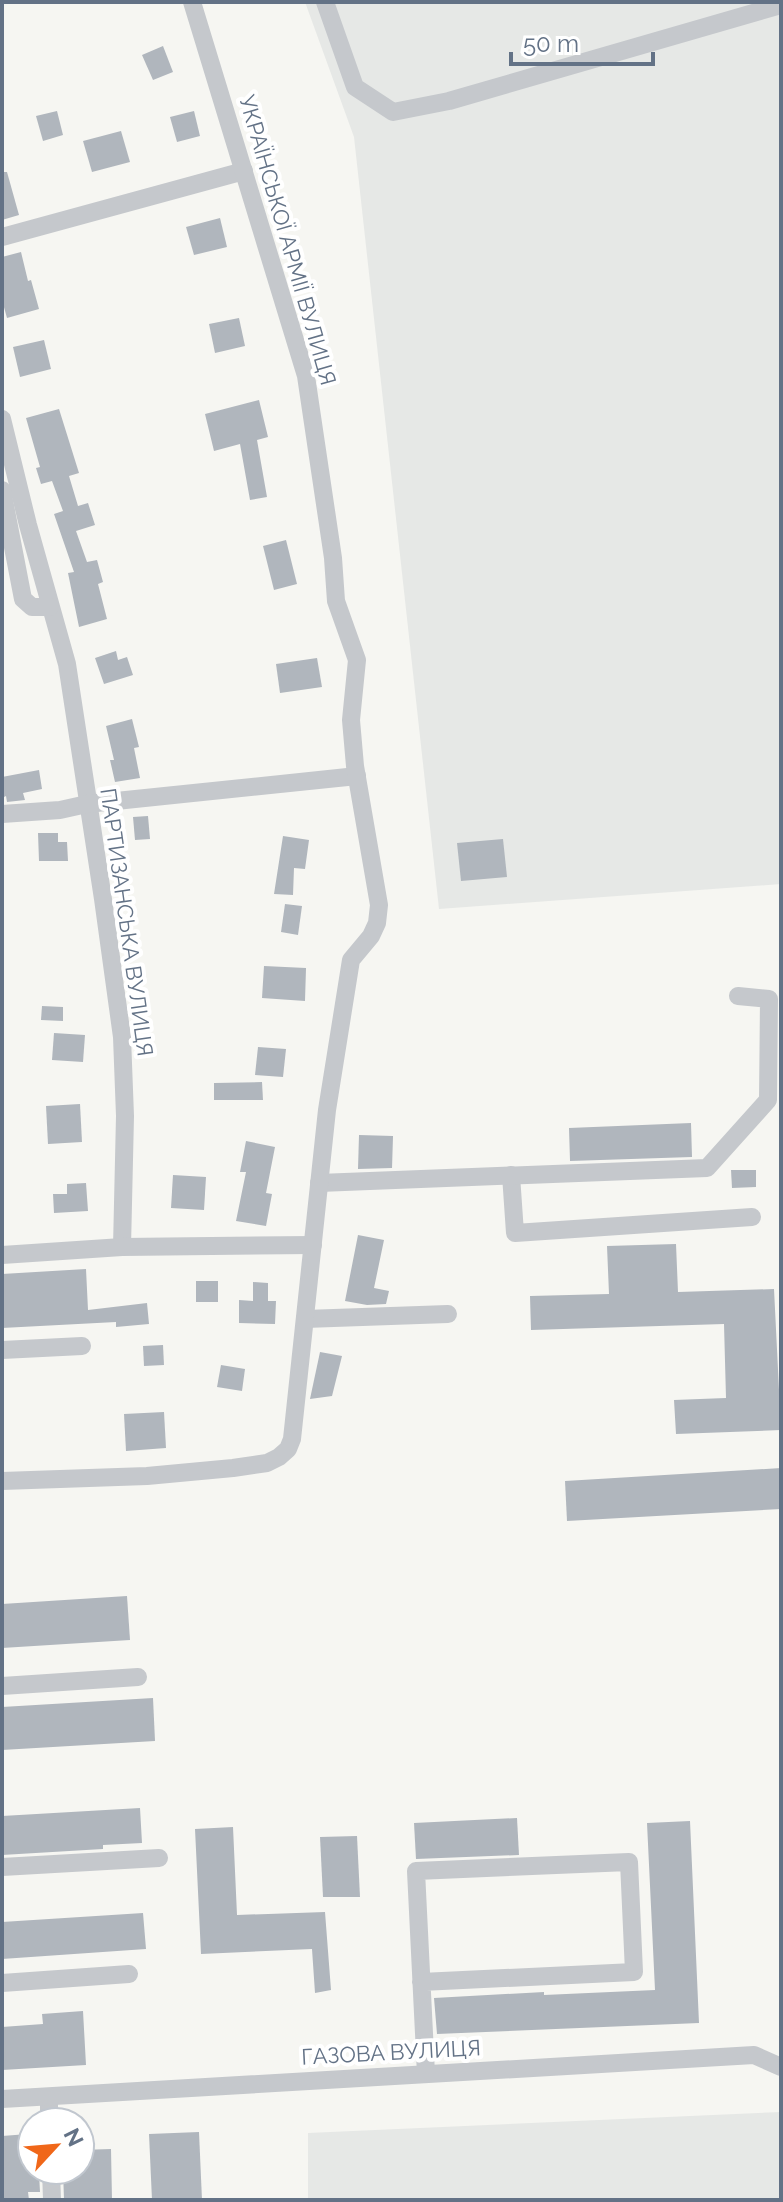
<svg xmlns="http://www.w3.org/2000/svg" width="783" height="2202" font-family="Raleway,sans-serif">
  <rect width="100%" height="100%" fill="#f6f6f2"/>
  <g fill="#e6e8e6">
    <path d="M305,2H781V884L439,909L354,137Z"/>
    <path d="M781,2112V2200H308V2133Z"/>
  </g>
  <g fill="#b0b6bd">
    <path d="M163,46L173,72L153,80L142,55Z"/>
    <path d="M57,111L63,135L43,141L36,116Z"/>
    <path d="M194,111L200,136L177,142L170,117Z"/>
    <path d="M121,131L130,162L92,172L83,141Z"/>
    <path d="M2,172H7L19,215L2,220Z"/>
    <path d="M220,218L227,247L194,255L186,227Z"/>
    <path d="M21,252L28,281L31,280L39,309L7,318L2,300V257Z"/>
    <path d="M239,318L245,346L215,353L209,324Z"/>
    <path d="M44,340L51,369L20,377L13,347Z"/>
    <path d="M259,400L268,437L257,440L267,497L250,500L240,444L214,451L205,414Z"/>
    <path d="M59,409L79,473L69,476L78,506L88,503L95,525L76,531L87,562L97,560L103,582L98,584L107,619L79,627L68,573L74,572L54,514L63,511L52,481L41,484L36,468L40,467L26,418Z"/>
    <path d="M286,540L297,584L274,590L263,546Z"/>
    <path d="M116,651L118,660L127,657L133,675L104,684L95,658Z"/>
    <path d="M317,658L322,687L280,693L276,664Z"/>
    <path d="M132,719L139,747L134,748L140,778L115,782L110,760H114L106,726Z"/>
    <path d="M39,770L42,789L23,793L25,800L7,802L6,796L2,798V777Z"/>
    <path d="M148,816L150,839L135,840L133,817Z"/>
    <path d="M38,833H58V842H67L68,861H39Z"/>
    <path d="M283,836L309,840L305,869L294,868L293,895L274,894Z"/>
    <path d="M503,839L507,877L461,881L457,843Z"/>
    <path d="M285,904L302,906L298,935L281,932Z"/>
    <path d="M264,966L306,968L305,1001L262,998Z"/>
    <path d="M42,1006L63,1007V1021L41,1020Z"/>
    <path d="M54,1033L85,1035L83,1062L52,1060Z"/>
    <path d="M258,1047L286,1049L283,1077L255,1075Z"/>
    <path d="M262,1082L263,1100H214V1083Z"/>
    <path d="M80,1104L82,1142L48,1144L46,1106Z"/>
    <path d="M691,1123L692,1157L570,1161L569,1128Z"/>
    <path d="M359,1135L393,1136L392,1168L358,1169Z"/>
    <path d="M246,1141L275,1147L266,1193L272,1194L266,1226L236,1221L246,1172H240Z"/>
    <path d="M731,1170H756V1187L732,1188Z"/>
    <path d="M173,1175L206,1177L204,1210L171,1208Z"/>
    <path d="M86,1183L88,1211L54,1213L53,1194H67V1184Z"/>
    <path d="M358,1235L384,1240L374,1288L389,1291L386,1304L367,1305L345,1301Z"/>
    <path d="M676,1244L678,1292L774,1289L781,1430L676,1434L674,1400L726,1398L724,1324L531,1330L530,1296L609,1294L607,1246Z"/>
    <path d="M86,1269L88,1310L147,1303L149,1324L116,1327V1322L2,1328V1274Z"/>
    <rect x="196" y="1281" width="22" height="21"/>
    <path d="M253,1282L268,1283V1301H276L275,1324L239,1323V1300L253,1301Z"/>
    <path d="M163,1345L164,1365L144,1366L143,1346Z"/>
    <path d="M320,1352L342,1356L332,1396L310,1399Z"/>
    <path d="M221,1365L245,1369L242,1391L217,1387Z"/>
    <path d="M164,1412L166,1448L126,1451L124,1414Z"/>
    <path d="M781,1468V1509L567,1521L565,1481Z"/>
    <path d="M127,1596L130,1640L2,1648V1604Z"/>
    <path d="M153,1698L155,1741L2,1750V1707Z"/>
    <path d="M140,1808L142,1843L103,1845V1849L2,1855V1816Z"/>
    <path d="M517,1818L519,1855L416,1859L414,1823Z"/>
    <path d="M690,1821L699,2023L437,2034L434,1998L544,1992V1995L655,1990L647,1823Z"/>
    <path d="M233,1827L237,1915L325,1912L331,1990L315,1993L312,1949L201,1954L195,1829Z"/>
    <path d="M357,1836L360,1897H323L320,1837Z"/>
    <path d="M143,1913L146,1949L2,1959V1922Z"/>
    <path d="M83,2011L86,2065L2,2070V2027L43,2024L42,2014Z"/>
    <path d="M199,2132L202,2200H152L149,2134Z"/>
    <path d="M28,2134L31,2174L39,2173L40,2192H28L29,2200H2V2136Z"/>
    <path d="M111,2149L112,2200H64L63,2170H80V2150Z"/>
  </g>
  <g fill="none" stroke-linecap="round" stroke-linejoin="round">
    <g stroke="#c5c8cc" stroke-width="18">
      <path d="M325,2L355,87L393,112L449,101L781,5"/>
      <path d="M2,237L244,171"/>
      <path d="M2,419L28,525L67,664L103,899L122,1037L125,1116L122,1247"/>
      <path d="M2,490L23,599L32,607H50"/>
      <path d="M2,814L60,810L87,804L357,776"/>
      <path d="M511,1175L515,1233L752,1217"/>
      <path d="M319,1183L707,1168L768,1100L769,999L738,996"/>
      <path d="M2,1255L122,1247L313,1245"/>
      <path d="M305,1319L448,1314"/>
      <path d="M2,1350L82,1346"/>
      <path d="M2,1481L147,1476L233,1468L267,1463L279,1457L288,1449L292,1439L327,1110L351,960L371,936L377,923L379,905L355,766L351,720L357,660L336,601L333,558L306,376L192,2"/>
      <path d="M2,1686L138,1677"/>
      <path d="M2,1867L159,1858"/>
      <path d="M421,1982L634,1972L629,1862L416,1871L426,2074"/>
      <path d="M2,1983L129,1974"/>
      <path d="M49,2097V2122"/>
      <path d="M2,2099L754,2055L781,2067"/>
      <path d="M51,2170L52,2200"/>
    </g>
  </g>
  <g text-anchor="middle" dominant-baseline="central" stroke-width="8" stroke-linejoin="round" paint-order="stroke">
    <g font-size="22" fill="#637286" stroke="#fff">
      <text transform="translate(288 240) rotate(74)">УКРАЇНСЬКОЇ АРМІЇ ВУЛИЦЯ</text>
      <text transform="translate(127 922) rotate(82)">ПАРТИЗАНСЬКА ВУЛИЦЯ</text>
      <text transform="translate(391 2052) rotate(-3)">ГАЗОВА ВУЛИЦЯ</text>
    </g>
  </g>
  <rect width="783" height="2202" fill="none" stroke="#637286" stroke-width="8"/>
  <g transform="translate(56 2146) rotate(64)"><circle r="38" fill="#ffffff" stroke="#c1c7cf" stroke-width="2"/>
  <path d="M0-6L14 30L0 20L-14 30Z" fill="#f06719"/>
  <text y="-12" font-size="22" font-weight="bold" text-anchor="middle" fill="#637286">N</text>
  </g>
  <path d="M511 52v12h142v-12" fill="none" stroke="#637286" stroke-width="4"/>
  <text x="523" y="52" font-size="24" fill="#637286" stroke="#ffffff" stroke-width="6" paint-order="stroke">50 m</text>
</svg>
